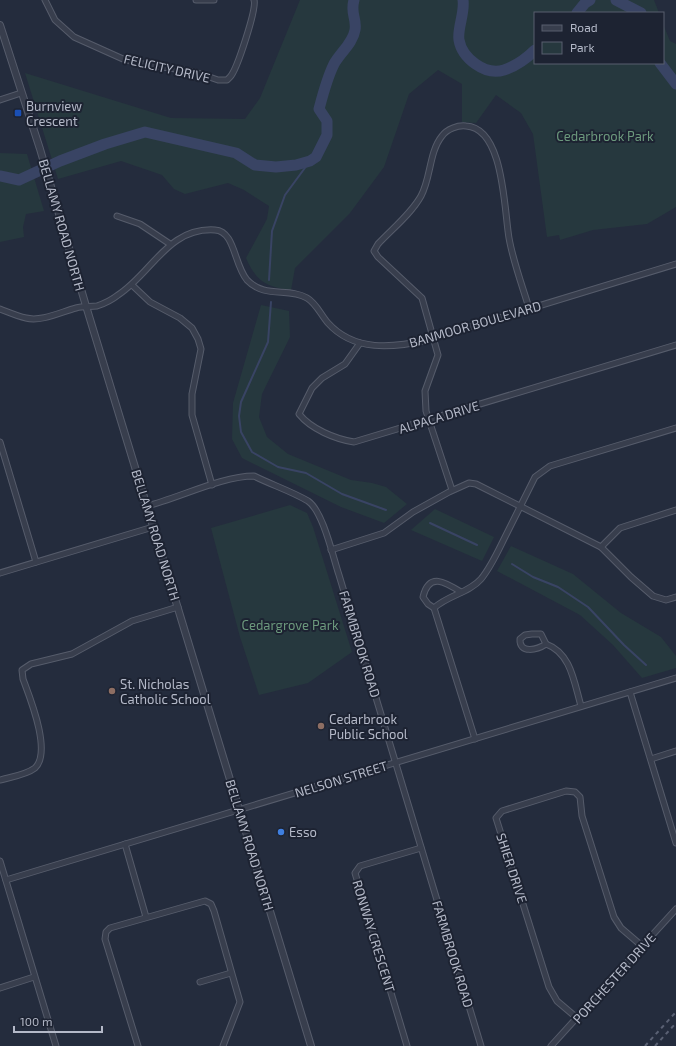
<svg xmlns="http://www.w3.org/2000/svg" width="676" height="1046" font-family="'Exo 2',sans-serif">
  <rect width="100%" height="100%" fill="#242c3d"/>
  <g fill="#26383e">
    <path d="M300,0H654L659,13H535V63H663V24L670,41L676,44V207L647,224L593,230L560,240L559,235L547,237L533,134L521,113L496,95L476,123L462,122V84L438,70L409,94L384,167L350,213L295,268L291,290C266,287 256,281 246,258L267,219L269,206L244,190L228,183L185,194L174,189L162,175L121,161L58,179L25,73L171,118L245,119L260,98Z"/>
    <path d="M0,153L27,154L44,211L26,214L23,227L24,237L0,242Z"/>
    <path d="M261,305L289,311L290,337L262,394L259,417L267,437L288,454L351,480L372,483L386,487L407,504L384,523L341,507L242,458L232,439L233,403Z"/>
    <path d="M290,505L307,513L313,527L352,652L308,683L259,695L240,637L211,528Z"/>
    <path d="M435,509L494,537L482,561L411,530Z"/>
    <path d="M511,546L573,574L621,613L661,637L676,656V668L642,678L613,645L580,615L497,571Z"/>
  </g>
  <g fill="none" stroke-linecap="round" stroke-linejoin="round">
    <g stroke="#394464" stroke-width="2">
      <path d="M269,280L272,231L285,195L310,161"/>
      <path d="M271,302L268,342L241,402L239,416L241,432L252,452L278,467L306,473L342,494L386,510"/>
      <path d="M430,523L477,545"/>
      <path d="M512,564L533,577L558,587L588,607L624,645L646,665"/>
    </g>
    <g stroke="#394464" stroke-width="11">
      <path d="M463,0C465,13 457,29 459,40C462,58 485,76 504,70C516,66 526,59 535,50"/>
      <path d="M616,0L641,13"/>
      <path d="M577,13L585,3L590,0"/>
      <path d="M660,63L676,84"/>
      <path d="M0,176L19,180L60,161L105,144L145,132L236,153L255,165L276,167L296,165L310,161L316,157L327,135V121L319,109C323,94 327,78 334,64C340,53 353,43 355,30C357,18 350,14 354,0"/>
    </g>
    <defs>
      <g id="minor">
        <path d="M45,0L55,20L74,37L123,59L137,63L195,72L218,80H227L230,77C237,70 257,8 254,0"/>
        <path d="M196,0H214"/>
        <path d="M0,100L21,93"/>
        <path d="M117,216L140,224L170,244"/>
        <path d="M132,285L150,302L180,318L192,328L198,339L201,349L192,394V415L212,485"/>
        <path d="M0,309C8,312 17,316 26,318C41,322 61,312 76,308C83,306 89,307 97,306C103,304 113,299 118,295C152,273 168,227 215,230C235,231 234,265 247,280C265,299 288,287 307,298C316,303 321,315 328,323C354,352 393,348 427,340L676,264"/>
        <path d="M360,343L345,364L322,378L312,388L299,414C311,429 335,439 354,442L676,345"/>
        <path d="M0,442L36,562"/>
        <path d="M452,490L426,411L425,391L438,355L422,298L378,257L374,251L378,244C392,229 411,214 421,196C431,178 429,152 442,136C447,129 458,125 466,126C504,128 504,209 509,238C513,261 522,285 529,308"/>
        <path d="M147,506C179,498 222,476 254,476C272,485 291,491 308,501C323,511 333,557 339,575L481,1046"/>
        <path d="M601,547L620,528L676,510"/>
        <path d="M331,550L384,533L413,512L449,492L469,483L476,484L601,547L631,577L653,596L666,600L676,597"/>
        <path d="M0,573L153,527"/>
        <path d="M434,608L428,604L423,597C429,572 445,582 461,592"/>
        <path d="M532,634H541L546,644C537,650 519,654 520,639L525,635Z"/>
        <path d="M546,644C571,653 574,682 581,706"/>
        <path d="M630,692L676,843"/>
        <path d="M475,739L434,608C448,595 469,593 481,579C491,567 498,551 505,537C515,517 525,497 535,477L550,466L676,428"/>
        <path d="M651,759L676,751"/>
        <path d="M0,780C11,777 26,775 35,768C52,752 30,698 23,679L22,670L31,664L72,654L132,621L178,607"/>
        <path d="M125,844L146,917"/>
        <path d="M0,861L56,1046"/>
        <path d="M6,880L676,678"/>
        <path d="M200,982L231,973"/>
        <path d="M0,988L34,977"/>
        <path d="M577,1018L557,1001L549,987L496,818L502,811L566,791L575,792L580,797L582,816L614,917L621,928L642,946"/>
        <path d="M138,1046L105,939L106,932L110,928L205,901L211,904L214,911L240,1002L223,1046"/>
        <path d="M407,1046L355,873L360,866L421,848"/>
        <path d="M551,1046L676,909"/>
      </g>
      <path id="tertiary" d="M0,25L40,149L86,306L311,1046"/>
    </defs>
    <use href="#minor" stroke="#565c6b" stroke-width="7"/>
    <use href="#tertiary" stroke="#565c6b" stroke-width="8"/>
    <use href="#minor" stroke="#383e4d" stroke-width="5"/>
    <use href="#tertiary" stroke="#383e4d" stroke-width="6"/>
    <g stroke="#5a6174" stroke-width="2" stroke-dasharray="4 4" stroke-linecap="butt">
      <path d="M645,1046L676,1012"/>
      <path d="M655,1046L676,1023"/>
    </g>
  </g>
  <rect fill="#1a4fb4" stroke="#1d2332" stroke-width="1.5" x="14" y="109" width="8" height="8" rx="2"/>
  <g fill="#8d6e63" stroke="#1d2332" stroke-width="1.5">
    <circle cx="112" cy="691" r="4"/>
    <circle cx="321" cy="726" r="4"/>
  </g>
  <circle fill="#3f7fe0" stroke="#1d2332" stroke-width="1.5" cx="281" cy="832" r="4"/>
  <g text-anchor="middle" dominant-baseline="central" stroke-width="4" stroke-linejoin="round" paint-order="stroke">
    <g font-size="13" fill="#b4b9c8" stroke="#1d2332">
      <text transform="translate(167 68) rotate(13)">FELICITY DRIVE</text>
      <text transform="translate(62 225) rotate(74)">BELLAMY ROAD NORTH</text>
      <text transform="translate(475 324) rotate(-16)">BANMOOR BOULEVARD</text>
      <text transform="translate(439 417) rotate(-17)">ALPACA DRIVE</text>
      <text transform="translate(156 535) rotate(73)">BELLAMY ROAD NORTH</text>
      <text transform="translate(360 644) rotate(73)">FARMBROOK ROAD</text>
      <text transform="translate(341 779) rotate(-17)">NELSON STREET</text>
      <text transform="translate(250 845) rotate(73)">BELLAMY ROAD NORTH</text>
      <text transform="translate(512 868) rotate(72)">SHIER DRIVE</text>
      <text transform="translate(374 936) rotate(73)">RONWAY CRESCENT</text>
      <text transform="translate(453 954) rotate(73)">FARMBROOK ROAD</text>
      <text transform="translate(614 978) rotate(-48)">PORCHESTER DRIVE</text>
    </g>
    <g font-size="13" fill="#b4b9c8" stroke="#1d2332" text-anchor="start">
      <text x="26" y="106">Burnview<tspan x="26" dy="15">Crescent</tspan></text>
      <text x="120" y="684">St. Nicholas<tspan x="120" dy="15">Catholic School</tspan></text>
      <text x="329" y="719">Cedarbrook<tspan x="329" dy="15">Public School</tspan></text>
      <text x="289" y="832">Esso</text>
    </g>
    <g font-size="13" fill="#6c997d" stroke="#1d2332">
      <text x="605" y="136">Cedarbrook Park</text>
      <text x="290" y="625">Cedargrove Park</text>
    </g>
  </g>
  <rect x="534" y="12" width="130" height="52" fill="#1d2332" stroke="#595f6e"/>
  <rect x="542" y="25" width="20" height="6" fill="#383e4d" stroke="#595f6e"/>
  <text x="570" y="32" font-size="12" fill="#b4b9c8">Road</text>
  <rect x="542" y="42" width="20" height="12" fill="#26383e" stroke="#595f6e"/>
  <text x="570" y="52" font-size="12" fill="#b4b9c8">Park</text>
  <path d="M14 1026v6h88v-6" fill="none" stroke="#b4b9c8" stroke-width="2"/>
  <text x="20" y="1026" font-size="12" fill="#b4b9c8" stroke="#1d2332" stroke-width="3" paint-order="stroke">100 m</text>
</svg>
